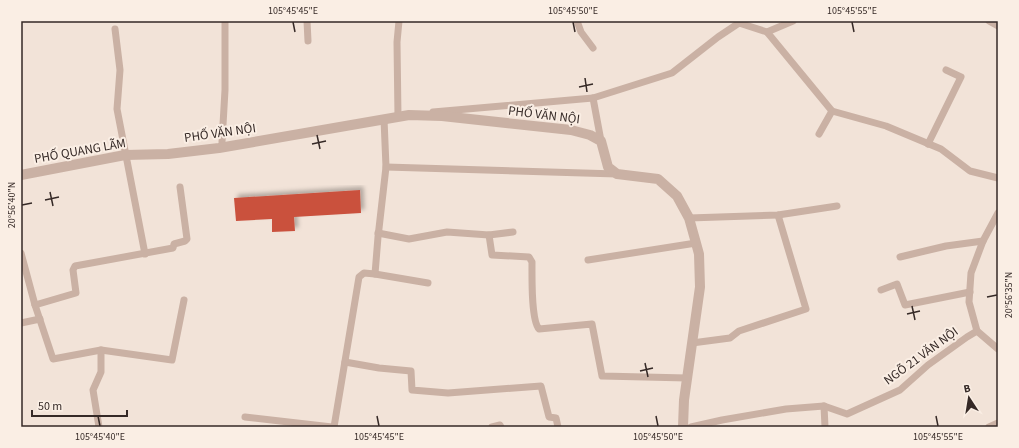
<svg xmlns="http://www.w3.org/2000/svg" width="1019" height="448" font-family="'Source Sans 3',sans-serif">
  <defs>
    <filter id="shadow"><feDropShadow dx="3.5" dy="-3.5" stdDeviation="2" flood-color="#0004"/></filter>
  </defs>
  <rect width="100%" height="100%" fill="#f2e3d8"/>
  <path fill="#ca513e" filter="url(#shadow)" d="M360,190L361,213L294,217L295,231L272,232V219L236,221L234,198Z"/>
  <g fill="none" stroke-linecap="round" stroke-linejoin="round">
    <g stroke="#cab1a4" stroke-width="7">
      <path d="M307,21L308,41"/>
      <path d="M577,21L581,32L593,48"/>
      <path d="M989,21L998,26"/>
      <path d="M739,23L767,32L832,111L886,126L941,149L970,171L998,178"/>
      <path d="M115,29L120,70L117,109L145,254"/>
      <path d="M767,32L793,21"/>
      <path d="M593,98L601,141"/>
      <path d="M433,112L593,98L672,73L718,37L739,23V21"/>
      <path d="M398,117L397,42L399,21"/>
      <path d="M819,134L832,111"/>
      <path d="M222,142L225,90V21"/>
      <path d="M928,144L961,77L946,70"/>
      <path d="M386,167L617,174"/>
      <path d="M689,218L778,215L837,206"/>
      <path d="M378,233L409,239L447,232L489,235L513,232"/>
      <path d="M489,235L492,255L529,257L532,262C532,276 531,320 539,329L592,324L602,376L687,378"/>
      <path d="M21,253L35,305L53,359L101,350L172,360L184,300"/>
      <path d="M900,257L946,246L983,241"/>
      <path d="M588,260L696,243"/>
      <path d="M375,274L428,283"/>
      <path d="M881,290L897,284L905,305L970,292"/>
      <path d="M35,305L76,293L73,270L75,266L173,248L174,244L185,241L187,239L180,187"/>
      <path d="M21,323L40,319"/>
      <path d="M977,331L969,302L971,273L983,241L998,213"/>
      <path d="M692,343L730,338L739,331L806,309L778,215"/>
      <path d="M345,362L379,368L411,371L412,390L448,393L541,386L549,417L556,418L558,427"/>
      <path d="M824,406L825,427"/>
      <path d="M245,417L332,427"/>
      <path d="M99,427L93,390L101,372V350"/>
      <path d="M334,427L359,277L364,273L375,274L378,237L386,167L384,119"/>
      <path d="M492,427L500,425L501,427"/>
      <path d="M691,427L722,420L786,409L824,406L847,414L900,390L928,365L967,337L977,331L998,349"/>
      <path d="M989,427L998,423"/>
    </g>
    <path stroke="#cab1a4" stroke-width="10" d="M21,175L125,155L168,154L219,148L409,115L442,116L571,130L590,135L601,141L608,167L617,174L658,179L677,196L689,218L696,243L699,254L700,287L684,400L683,427"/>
  </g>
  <path fill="none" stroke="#352926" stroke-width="1.5" d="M293,22L295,32M573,22L575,32M852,22L854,32M585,78L587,92M579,87L593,84M317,135L320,149M312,144L326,141M50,192L53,206M45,200L59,197M22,205L32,203M987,297L997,295M912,306L915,320M907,314L920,311M645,363L648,377M640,371L653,368M98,416L100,426M377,416L379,426M656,416L658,426M936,416L938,426"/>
  <g text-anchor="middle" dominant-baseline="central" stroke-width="4" stroke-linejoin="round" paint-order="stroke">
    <g font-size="13" fill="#352926" stroke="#faeee4">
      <text transform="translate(544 115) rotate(7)">PHỐ VĂN NỘI</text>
      <text transform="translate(220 133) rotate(-8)">PHỐ VĂN NỘI</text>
      <text transform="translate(80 151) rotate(-10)">PHỐ QUANG LÃM</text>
      <text transform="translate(921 356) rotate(-36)">NGÕ 21 VĂN NỘI</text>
    </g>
  </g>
  <rect width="1019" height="448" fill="none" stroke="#faeee4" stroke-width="44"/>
  <g transform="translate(969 398) rotate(348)" stroke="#faeee4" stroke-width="3" paint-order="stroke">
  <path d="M0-3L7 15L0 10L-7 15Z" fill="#352926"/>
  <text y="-6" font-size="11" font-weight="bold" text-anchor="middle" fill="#352926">B</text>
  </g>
  <path d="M32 410v6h95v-6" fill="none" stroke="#352926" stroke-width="2"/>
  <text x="38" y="410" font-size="12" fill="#352926" stroke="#faeee4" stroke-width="3" paint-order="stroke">50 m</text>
  <rect x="22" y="22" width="975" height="404" fill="none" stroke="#352926" stroke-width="1.5"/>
  <g font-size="10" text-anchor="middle" fill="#352926">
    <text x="293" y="14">105°45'45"E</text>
    <text x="573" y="14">105°45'50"E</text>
    <text x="852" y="14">105°45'55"E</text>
    <text transform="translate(11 205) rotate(-90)" y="4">20°56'40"N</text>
    <text transform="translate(1008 295) rotate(-90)" y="4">20°56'35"N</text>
    <text x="100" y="440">105°45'40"E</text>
    <text x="379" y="440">105°45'45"E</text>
    <text x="658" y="440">105°45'50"E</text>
    <text x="938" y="440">105°45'55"E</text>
  </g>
</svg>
